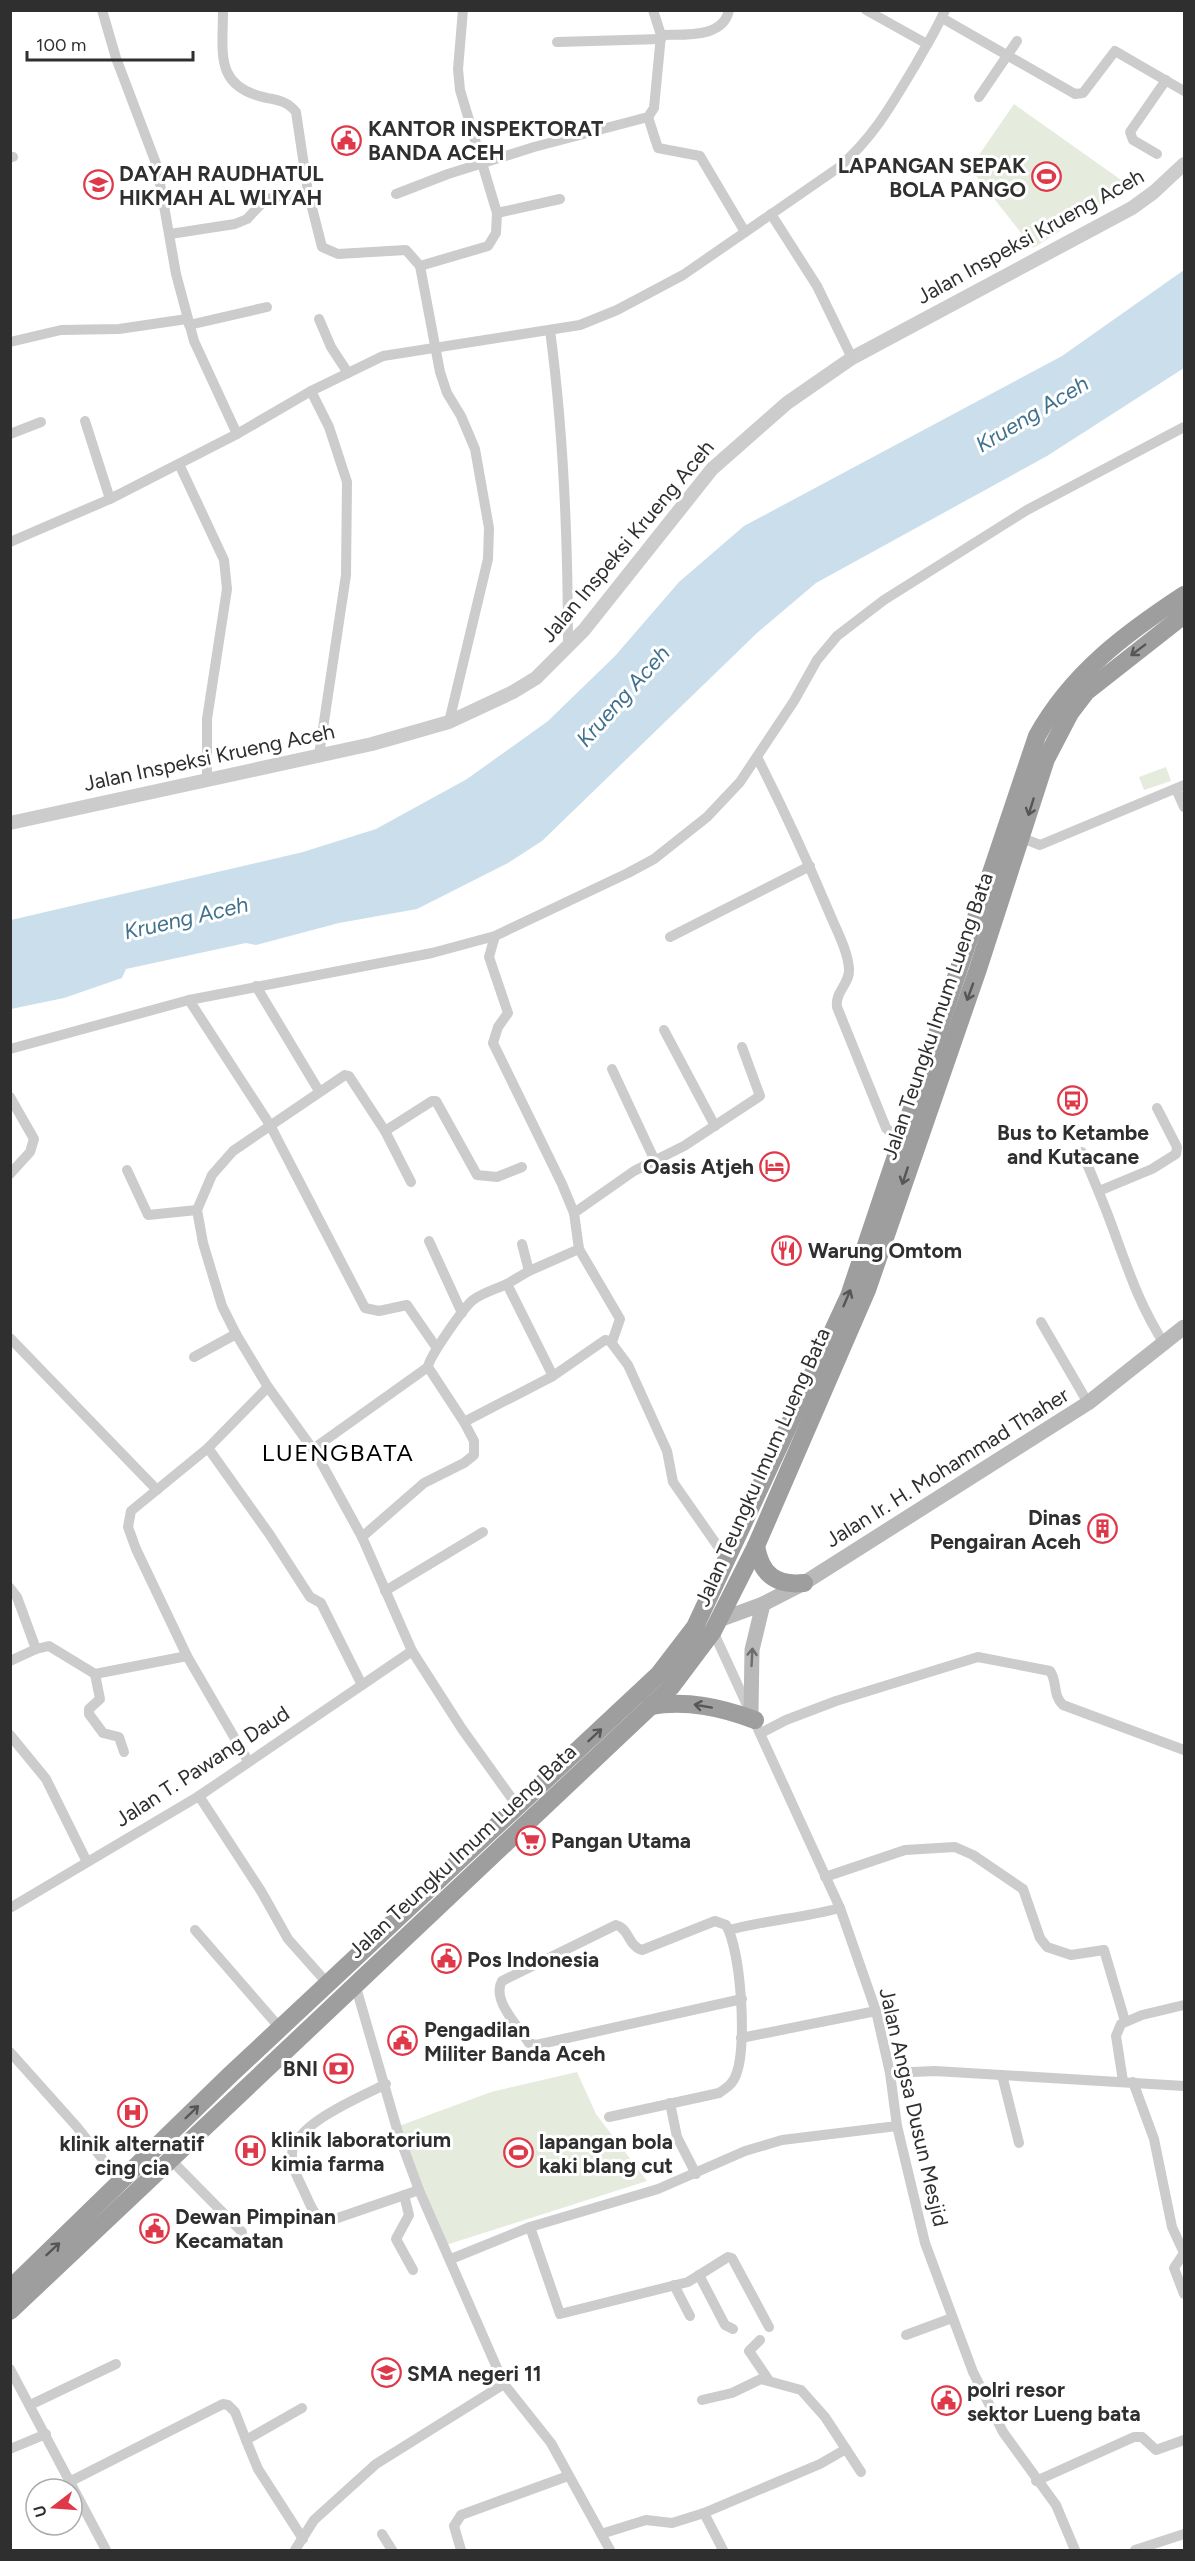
<svg xmlns="http://www.w3.org/2000/svg" width="1195" height="2561" font-family="Figtree,sans-serif">
  <rect width="100%" height="100%" fill="#fff"/>
  <g fill="#e5ecdd">
    <path d="M1014,104L1131,187L1033,248L970,168Z"/>
    <path d="M1166,767L1171,781L1144,790L1139,777Z"/>
    <path d="M577,2072L596,2114L647,2181L446,2245L399,2126L491,2092Z"/>
  </g>
  <path fill="#cadfeb" d="M1184,270V368L1047,456L816,583L757,633L542,841L508,863L417,909L339,923L256,945L246,943L126,969L122,978L64,998L11,1009V920L303,852L376,829L467,779L548,721L615,656L679,582L744,526L1062,356Z"/>
  <g fill="none" stroke-linecap="round" stroke-linejoin="round">
    <g stroke="#ccc" stroke-width="10">
      <path d="M102,10L116,58L157,166L176,274L194,341L237,434"/>
      <path d="M223,10C223,54 214,87 267,98C279,100 288,102 296,112L308,192L322,247L338,254L406,250L420,266"/>
      <path d="M653,10L661,35"/>
      <path d="M866,10L927,44"/>
      <path d="M942,18L1075,94L1083,93L1115,51L1184,91"/>
      <path d="M557,42L661,39"/>
      <path d="M979,97L1017,41"/>
      <path d="M648,117L658,148L700,156L745,232"/>
      <path d="M1157,154L1133,140L1130,132L1166,80"/>
      <path d="M10,157H13"/>
      <path d="M396,194L448,174L534,147L648,117L654,108L661,35C684,34 723,39 729,10"/>
      <path d="M497,213L560,199"/>
      <path d="M771,214L817,286L852,358"/>
      <path d="M170,234L235,224L247,219L264,201L271,198L308,192"/>
      <path d="M319,319L331,347L348,373"/>
      <path d="M189,325L267,307"/>
      <path d="M550,330C564,435 568,540 568,646"/>
      <path d="M10,342L61,330L119,329L187,319"/>
      <path d="M311,391L329,427L347,482L346,575L319,755"/>
      <path d="M85,421L110,499"/>
      <path d="M10,434L41,422"/>
      <path d="M179,464L224,560L227,589L207,719V779"/>
      <path d="M10,542L110,499L237,434L311,391L383,356L580,325L617,310L683,275L838,168C874,137 892,104 916,64C926,46 937,29 945,10"/>
      <path d="M449,722L488,559L489,528L475,449L461,416L447,393L440,372L420,266L488,246L496,233L497,213L460,90L458,69L463,10"/>
      <path d="M757,757C783,808 807,860 829,912C836,929 848,951 849,969C850,984 835,991 837,1007L886,1128L901,1142"/>
      <path d="M1176,789L1184,807"/>
      <path d="M1017,836L1040,845L1184,785"/>
      <path d="M495,936L489,957L508,1013L498,1027L493,1043L562,1184L574,1213L579,1249L529,1271"/>
      <path d="M670,937L810,866"/>
      <path d="M256,986L319,1091"/>
      <path d="M189,1000L270,1125L365,1308L379,1311L407,1305L436,1347"/>
      <path d="M664,1030L715,1126"/>
      <path d="M10,1049L189,1000L432,953L495,936L628,873L654,859L707,817L740,782L794,701L817,660L837,636L884,600L1027,510L1184,427"/>
      <path d="M612,1069L655,1161"/>
      <path d="M10,1097L34,1139L30,1152L10,1174"/>
      <path d="M385,1131L432,1101H436L477,1175L497,1177L522,1167"/>
      <path d="M1082,1152C1092,1176 1103,1201 1112,1226C1128,1269 1139,1305 1165,1345"/>
      <path d="M127,1170L148,1215L197,1210"/>
      <path d="M411,1182L385,1131L349,1076L345,1075L233,1151L212,1175L197,1210L203,1243L222,1306L236,1334L268,1387L317,1455L362,1537L412,1651L462,1729L518,1807"/>
      <path d="M1099,1191L1152,1169L1176,1154L1177,1147L1157,1108"/>
      <path d="M574,1213L634,1171L684,1146L760,1096L742,1047"/>
      <path d="M429,1241L462,1313"/>
      <path d="M579,1249L620,1319L612,1342"/>
      <path d="M507,1284L529,1271L522,1244"/>
      <path d="M1041,1322L1088,1403"/>
      <path d="M10,1338L157,1490"/>
      <path d="M194,1357L236,1334"/>
      <path d="M553,1376L507,1284C496,1289 482,1293 473,1300C464,1307 429,1357 428,1367L464,1422L553,1376L605,1340L610,1341L628,1365L667,1451L673,1482L726,1558"/>
      <path d="M208,1448L270,1535L310,1597L321,1603L362,1685"/>
      <path d="M313,1449L428,1367"/>
      <path d="M362,1537L424,1483L464,1463L474,1455V1441L464,1422"/>
      <path d="M10,1588L17,1597L36,1649"/>
      <path d="M385,1591L483,1532"/>
      <path d="M713,1631L840,1908L876,2011L890,2073L897,2126L925,2243L973,2372L1003,2432L1056,2505L1075,2550"/>
      <path d="M10,1661L36,1649L49,1646L95,1674L187,1656"/>
      <path d="M95,1674L100,1699L89,1709V1714L103,1733L119,1737L124,1752"/>
      <path d="M761,1733L786,1720L836,1701L978,1657L1050,1671C1058,1682 1052,1695 1063,1705L1184,1750"/>
      <path d="M10,1735L46,1779L87,1862"/>
      <path d="M248,1761L187,1656L136,1549L128,1527L131,1511L208,1448L268,1387"/>
      <path d="M199,1796L261,1891L288,1939L328,1984"/>
      <path d="M825,1877L905,1850L955,1847L973,1855L1023,1889L1040,1938L1047,1947L1071,1955L1104,1950L1125,2021"/>
      <path d="M10,1908L199,1796L412,1651"/>
      <path d="M195,1930L280,2028"/>
      <path d="M729,1930C766,1920 803,1918 840,1908"/>
      <path d="M355,1984L399,2136L419,2190L504,2384L551,2443L610,2550"/>
      <path d="M741,2038L876,2011"/>
      <path d="M10,2052L77,2127L120,2181"/>
      <path d="M890,2073L935,2071L1184,2086"/>
      <path d="M1002,2075L1019,2143"/>
      <path d="M1123,2081L1116,2036L1121,2024L1142,2015L1184,2005"/>
      <path d="M1133,2082L1154,2139L1172,2227L1184,2253L1174,2268L1184,2294"/>
      <path d="M386,2084C363,2096 293,2124 292,2154C291,2165 298,2179 303,2189C309,2201 313,2217 326,2222L419,2190"/>
      <path d="M670,2103L677,2137L696,2174"/>
      <path d="M609,2117L719,2093C728,2087 734,2083 737,2072C747,2043 741,1951 726,1925L715,1921L642,1950C628,1946 629,1928 616,1925L502,1981C491,2000 519,2027 529,2043L536,2045L742,1999"/>
      <path d="M170,2159L242,2232"/>
      <path d="M404,2195L409,2215L396,2239L413,2270"/>
      <path d="M530,2227L560,2314L688,2282L728,2257L732,2258L769,2327"/>
      <path d="M451,2259L530,2227L658,2189L745,2151L782,2140L897,2126"/>
      <path d="M699,2275L725,2325L733,2329"/>
      <path d="M674,2285L690,2316"/>
      <path d="M906,2335L952,2318"/>
      <path d="M760,2340L749,2351L768,2379"/>
      <path d="M10,2369L106,2550"/>
      <path d="M702,2400L732,2393L761,2379L801,2390L825,2417L861,2472"/>
      <path d="M30,2405L116,2364"/>
      <path d="M302,2408L246,2440L258,2469L303,2539"/>
      <path d="M10,2449L46,2434"/>
      <path d="M71,2481L223,2404L228,2405L235,2412L246,2440"/>
      <path d="M1036,2481L1134,2437H1142L1156,2450L1184,2440"/>
      <path d="M704,2513L723,2550"/>
      <path d="M382,2534L392,2550"/>
      <path d="M601,2534L646,2520L672,2523L704,2513L820,2464L846,2449"/>
      <path d="M295,2550L314,2520L376,2464L504,2384"/>
      <path d="M461,2550L454,2526L461,2515L568,2476"/>
      <path d="M1135,2550L1184,2534"/>
    </g>
    <path stroke="#ccc" stroke-width="14" d="M10,823L372,744L449,722L513,692L536,678L584,630L712,469L787,403L852,358L1132,208L1154,192L1184,164"/>
    <g stroke="#b9b9b9" stroke-width="15">
      <path d="M719,1620L763,1604L804,1583L1088,1403L1184,1327"/>
      <path d="M751,1712L752,1650L763,1604"/>
    </g>
    <g stroke="#9e9e9e" stroke-width="18">
      <path d="M756,1546C761,1574 775,1586 804,1583"/>
      <path d="M650,1706C687,1700 720,1707 755,1720"/>
      <path d="M10,2289L230,2075L659,1674L695,1627L849,1296L1037,736C1072,673 1126,633 1184,595"/>
      <path d="M10,2311L671,1687L713,1631L756,1546L867,1290L978,969L1046,759L1070,713L1086,692L1184,615"/>
    </g>
  </g>
  <defs><path id="oneway-shaft" d="M-6 0H5M1.5-3L5.5 0L1.5 3" fill="none" stroke-width="1.6" stroke-linecap="round" stroke-linejoin="round" transform="scale(1.5)"/></defs>
  <g stroke="#565656">
    <use href="#oneway-shaft" transform="translate(1138 650) rotate(143)"/>
    <use href="#oneway-shaft" transform="translate(1031 807) rotate(107)"/>
    <use href="#oneway-shaft" transform="translate(970 992) rotate(110)"/>
    <use href="#oneway-shaft" transform="translate(905 1176) rotate(108)"/>
    <use href="#oneway-shaft" transform="translate(847 1298) rotate(-67)"/>
    <use href="#oneway-shaft" transform="translate(703 1706) rotate(-170)"/>
    <use href="#oneway-shaft" transform="translate(595 1735) rotate(-43)"/>
    <use href="#oneway-shaft" transform="translate(192 2112) rotate(-44)"/>
    <use href="#oneway-shaft" transform="translate(53 2249) rotate(-43)"/>
  </g>
  <use stroke="#6d6d6d" href="#oneway-shaft" transform="translate(752 1657) rotate(-87)"/>
  <defs>
    <symbol id="civic-ring" viewBox="-11 -11 22 22"><circle r="9.5" fill="#fff" stroke="#df3849" stroke-width="1.5"/><path d="M-.6-6.5H3V-4.5H.6V-3L4-1V1h2V6H-6V1h2V-1L-.6-3ZM-1.2 2.5V6h2.4V2.5Z" fill="#df3849"/></symbol>
    <symbol id="stadium-ring" viewBox="-11 -11 22 22"><circle r="9.5" fill="#fff" stroke="#df3849" stroke-width="1.5"/><path d="M0-5a6.5 5 0 1 0 0 10a6.5 5 0 1 0 0-10ZM-3.5-1.8h7v3.6h-7Z" fill="#df3849"/></symbol>
    <symbol id="school-ring" viewBox="-11 -11 22 22"><circle r="9.5" fill="#fff" stroke="#df3849" stroke-width="1.5"/><path d="M0-5L7-2L0 1L-7-2ZM-4 1L0 2.5L4 1V4Q0 6-4 4Z" fill="#df3849"/></symbol>
    <symbol id="bus-ring" viewBox="-11 -11 22 22"><circle r="9.5" fill="#fff" stroke="#df3849" stroke-width="1.5"/><path d="M-5-6H5V4H4V6H2V4H-2V6H-4V4H-5ZM-3.5-4V0h7V-4ZM-3.5 1.2v1.5H-2V1.2ZM2 1.2v1.5H3.5V1.2Z" fill="#df3849"/></symbol>
    <symbol id="hotel-ring" viewBox="-11 -11 22 22"><circle r="9.5" fill="#fff" stroke="#df3849" stroke-width="1.5"/><path d="M-6-4.5h1.5V1H6V5H4.5V3h-9V5H-6ZM-4 0a1.8 1.8 0 1 1 3.6 0ZM.5 0V-2.5h3Q6-2.5 6 0Z" fill="#df3849"/></symbol>
    <symbol id="restaurant-ring" viewBox="-11 -11 22 22"><circle r="9.5" fill="#fff" stroke="#df3849" stroke-width="1.5"/><path d="M-5-6h1v4h1v-4h1v4h1v-4h1v5L-1.5 .5V6h-2V.5L-5-1ZM5-6V6H3V1.5H1.5Q1.5-4 5-6Z" fill="#df3849"/></symbol>
    <symbol id="building-ring" viewBox="-11 -11 22 22"><circle r="9.5" fill="#fff" stroke="#df3849" stroke-width="1.5"/><path d="M-4-6H4V6H1V3H-1V6H-4ZM-2.5-4.3h1.7v1.8h-1.7ZM.8-4.3h1.7v1.8H.8ZM-2.5-1h1.7V.8h-1.7ZM.8-1h1.7V.8H.8Z" fill="#df3849"/></symbol>
    <symbol id="supermarket-ring" viewBox="-11 -11 22 22"><circle r="9.5" fill="#fff" stroke="#df3849" stroke-width="1.5"/><path d="M-6-5.5h2.5l.6 2H6L4.5 2H-2.5L-4.4-4H-6ZM-1.5 3.2a1.3 1.3 0 1 0 .1 0ZM3 3.2a1.3 1.3 0 1 0 .1 0Z" fill="#df3849"/></symbol>
    <symbol id="bank-ring" viewBox="-11 -11 22 22"><circle r="9.5" fill="#fff" stroke="#df3849" stroke-width="1.5"/><path d="M-6-4H6V4H-6ZM0-2.3a2.3 2.3 0 1 0 0 4.6a2.3 2.3 0 1 0 0-4.6Z" fill="#df3849"/></symbol>
    <symbol id="hospital-ring" viewBox="-11 -11 22 22"><circle r="9.5" fill="#fff" stroke="#df3849" stroke-width="1.5"/><path d="M-5-5h3v3.5h4V-5h3V5h-3V1.5h-4V5h-3Z" fill="#df3849"/></symbol>
  </defs>
  <g fill-rule="evenodd">
    <use href="#civic-ring" x="330" y="124" width="33" height="33"/>
    <use href="#stadium-ring" x="1030" y="160" width="33" height="33"/>
    <use href="#school-ring" x="82" y="168" width="33" height="33"/>
    <use href="#bus-ring" x="1056" y="1084" width="33" height="33"/>
    <use href="#hotel-ring" x="758" y="1150" width="33" height="33"/>
    <use href="#restaurant-ring" x="770" y="1234" width="33" height="33"/>
    <use href="#building-ring" x="1086" y="1512" width="33" height="33"/>
    <use href="#supermarket-ring" x="514" y="1824" width="33" height="33"/>
    <use href="#civic-ring" x="430" y="1942" width="33" height="33"/>
    <use href="#civic-ring" x="386" y="2024" width="33" height="33"/>
    <use href="#bank-ring" x="322" y="2052" width="33" height="33"/>
    <use href="#hospital-ring" x="116" y="2096" width="33" height="33"/>
    <use href="#hospital-ring" x="234" y="2134" width="33" height="33"/>
    <use href="#stadium-ring" x="502" y="2136" width="33" height="33"/>
    <use href="#civic-ring" x="138" y="2212" width="33" height="33"/>
    <use href="#school-ring" x="370" y="2356" width="33" height="33"/>
    <use href="#civic-ring" x="930" y="2384" width="33" height="33"/>
  </g>
  <g text-anchor="middle" dominant-baseline="central" stroke-width="6" stroke-linejoin="round" paint-order="stroke">
    <g font-size="21" font-weight="bold" fill="#2f2f2f" stroke="#fff" text-anchor="start">
      <text x="368" y="128">KANTOR INSPEKTORAT<tspan x="368" dy="24">BANDA ACEH</tspan></text>
      <text x="1026" y="165" text-anchor="end">LAPANGAN SEPAK<tspan x="1026" dy="24">BOLA PANGO</tspan></text>
      <text x="119" y="173">DAYAH RAUDHATUL<tspan x="119" dy="24">HIKMAH AL WLIYAH</tspan></text>
      <text x="1073" y="1132" text-anchor="middle">Bus to Ketambe<tspan x="1073" dy="24">and Kutacane</tspan></text>
      <text x="754" y="1166" text-anchor="end">Oasis Atjeh</text>
      <text x="808" y="1250">Warung Omtom</text>
      <text x="1081" y="1517" text-anchor="end">Dinas<tspan x="1081" dy="24">Pengairan Aceh</tspan></text>
      <text x="551" y="1840">Pangan Utama</text>
      <text x="467" y="1959">Pos Indonesia</text>
      <text x="424" y="2029">Pengadilan<tspan x="424" dy="24">Militer Banda Aceh</tspan></text>
      <text x="318" y="2068" text-anchor="end">BNI</text>
      <text x="271" y="2139">klinik laboratorium<tspan x="271" dy="24">kimia farma</tspan></text>
      <text x="539" y="2141">lapangan bola<tspan x="539" dy="24">kaki blang cut</tspan></text>
      <text x="132" y="2143" text-anchor="middle">klinik alternatif<tspan x="132" dy="24">cing cia</tspan></text>
      <text x="175" y="2216">Dewan Pimpinan<tspan x="175" dy="24">Kecamatan</tspan></text>
      <text x="407" y="2373">SMA negeri 11</text>
      <text x="967" y="2389">polri resor<tspan x="967" dy="24">sektor Lueng bata</tspan></text>
    </g>
    <g font-size="21" fill="#2f2f2f" stroke="#fff">
      <text transform="translate(1030 236) rotate(-29)">Jalan Inspeksi Krueng Aceh</text>
      <text transform="translate(627 541) rotate(-50)">Jalan Inspeksi Krueng Aceh</text>
      <text transform="translate(209 757) rotate(-12)">Jalan Inspeksi Krueng Aceh</text>
      <text transform="translate(937 1016) rotate(-71)">Jalan Teungku Imum Lueng Bata</text>
      <text transform="translate(762 1467) rotate(-66)">Jalan Teungku Imum Lueng Bata</text>
      <text transform="translate(947 1467) rotate(-32)">Jalan Ir. H. Mohammad Thaher</text>
      <text transform="translate(202 1766) rotate(-33)">Jalan T. Pawang Daud</text>
      <text transform="translate(462 1851) rotate(-43)">Jalan Teungku Imum Lueng Bata</text>
      <text transform="translate(914 2107) rotate(77)">Jalan Angsa Dusun Mesjid</text>
    </g>
    <g font-size="22" font-style="italic" fill="#40728e" stroke="#fff">
      <text transform="translate(1032 414) rotate(-31)">Krueng Aceh</text>
      <text transform="translate(623 696) rotate(-48)">Krueng Aceh</text>
      <text transform="translate(186 918) rotate(-13)">Krueng Aceh</text>
    </g>
    <g font-size="24" letter-spacing="1.5" fill="#000" stroke="#fff">
      <text x="338" y="1452">LUENGBATA</text>
    </g>
  </g>
  <rect width="1195" height="2561" fill="none" stroke="#2f2f2f" stroke-width="24"/>
  <g transform="translate(54 2507) rotate(253)"><circle r="28" fill="#ffffff" stroke="#acacac" stroke-width="1.5"/>
  <path d="M0-4.5L10 22L0 15L-10 22Z" fill="#df3849"/>
  <text y="-9" font-size="16" font-weight="bold" text-anchor="middle" fill="#2f2f2f">U</text>
  </g>
  <path d="M27 51v9h166v-9" fill="none" stroke="#2f2f2f" stroke-width="3"/>
  <text x="36" y="51" font-size="18" fill="#2f2f2f" stroke="#ffffff" stroke-width="4.5" paint-order="stroke">100 m</text>
</svg>
